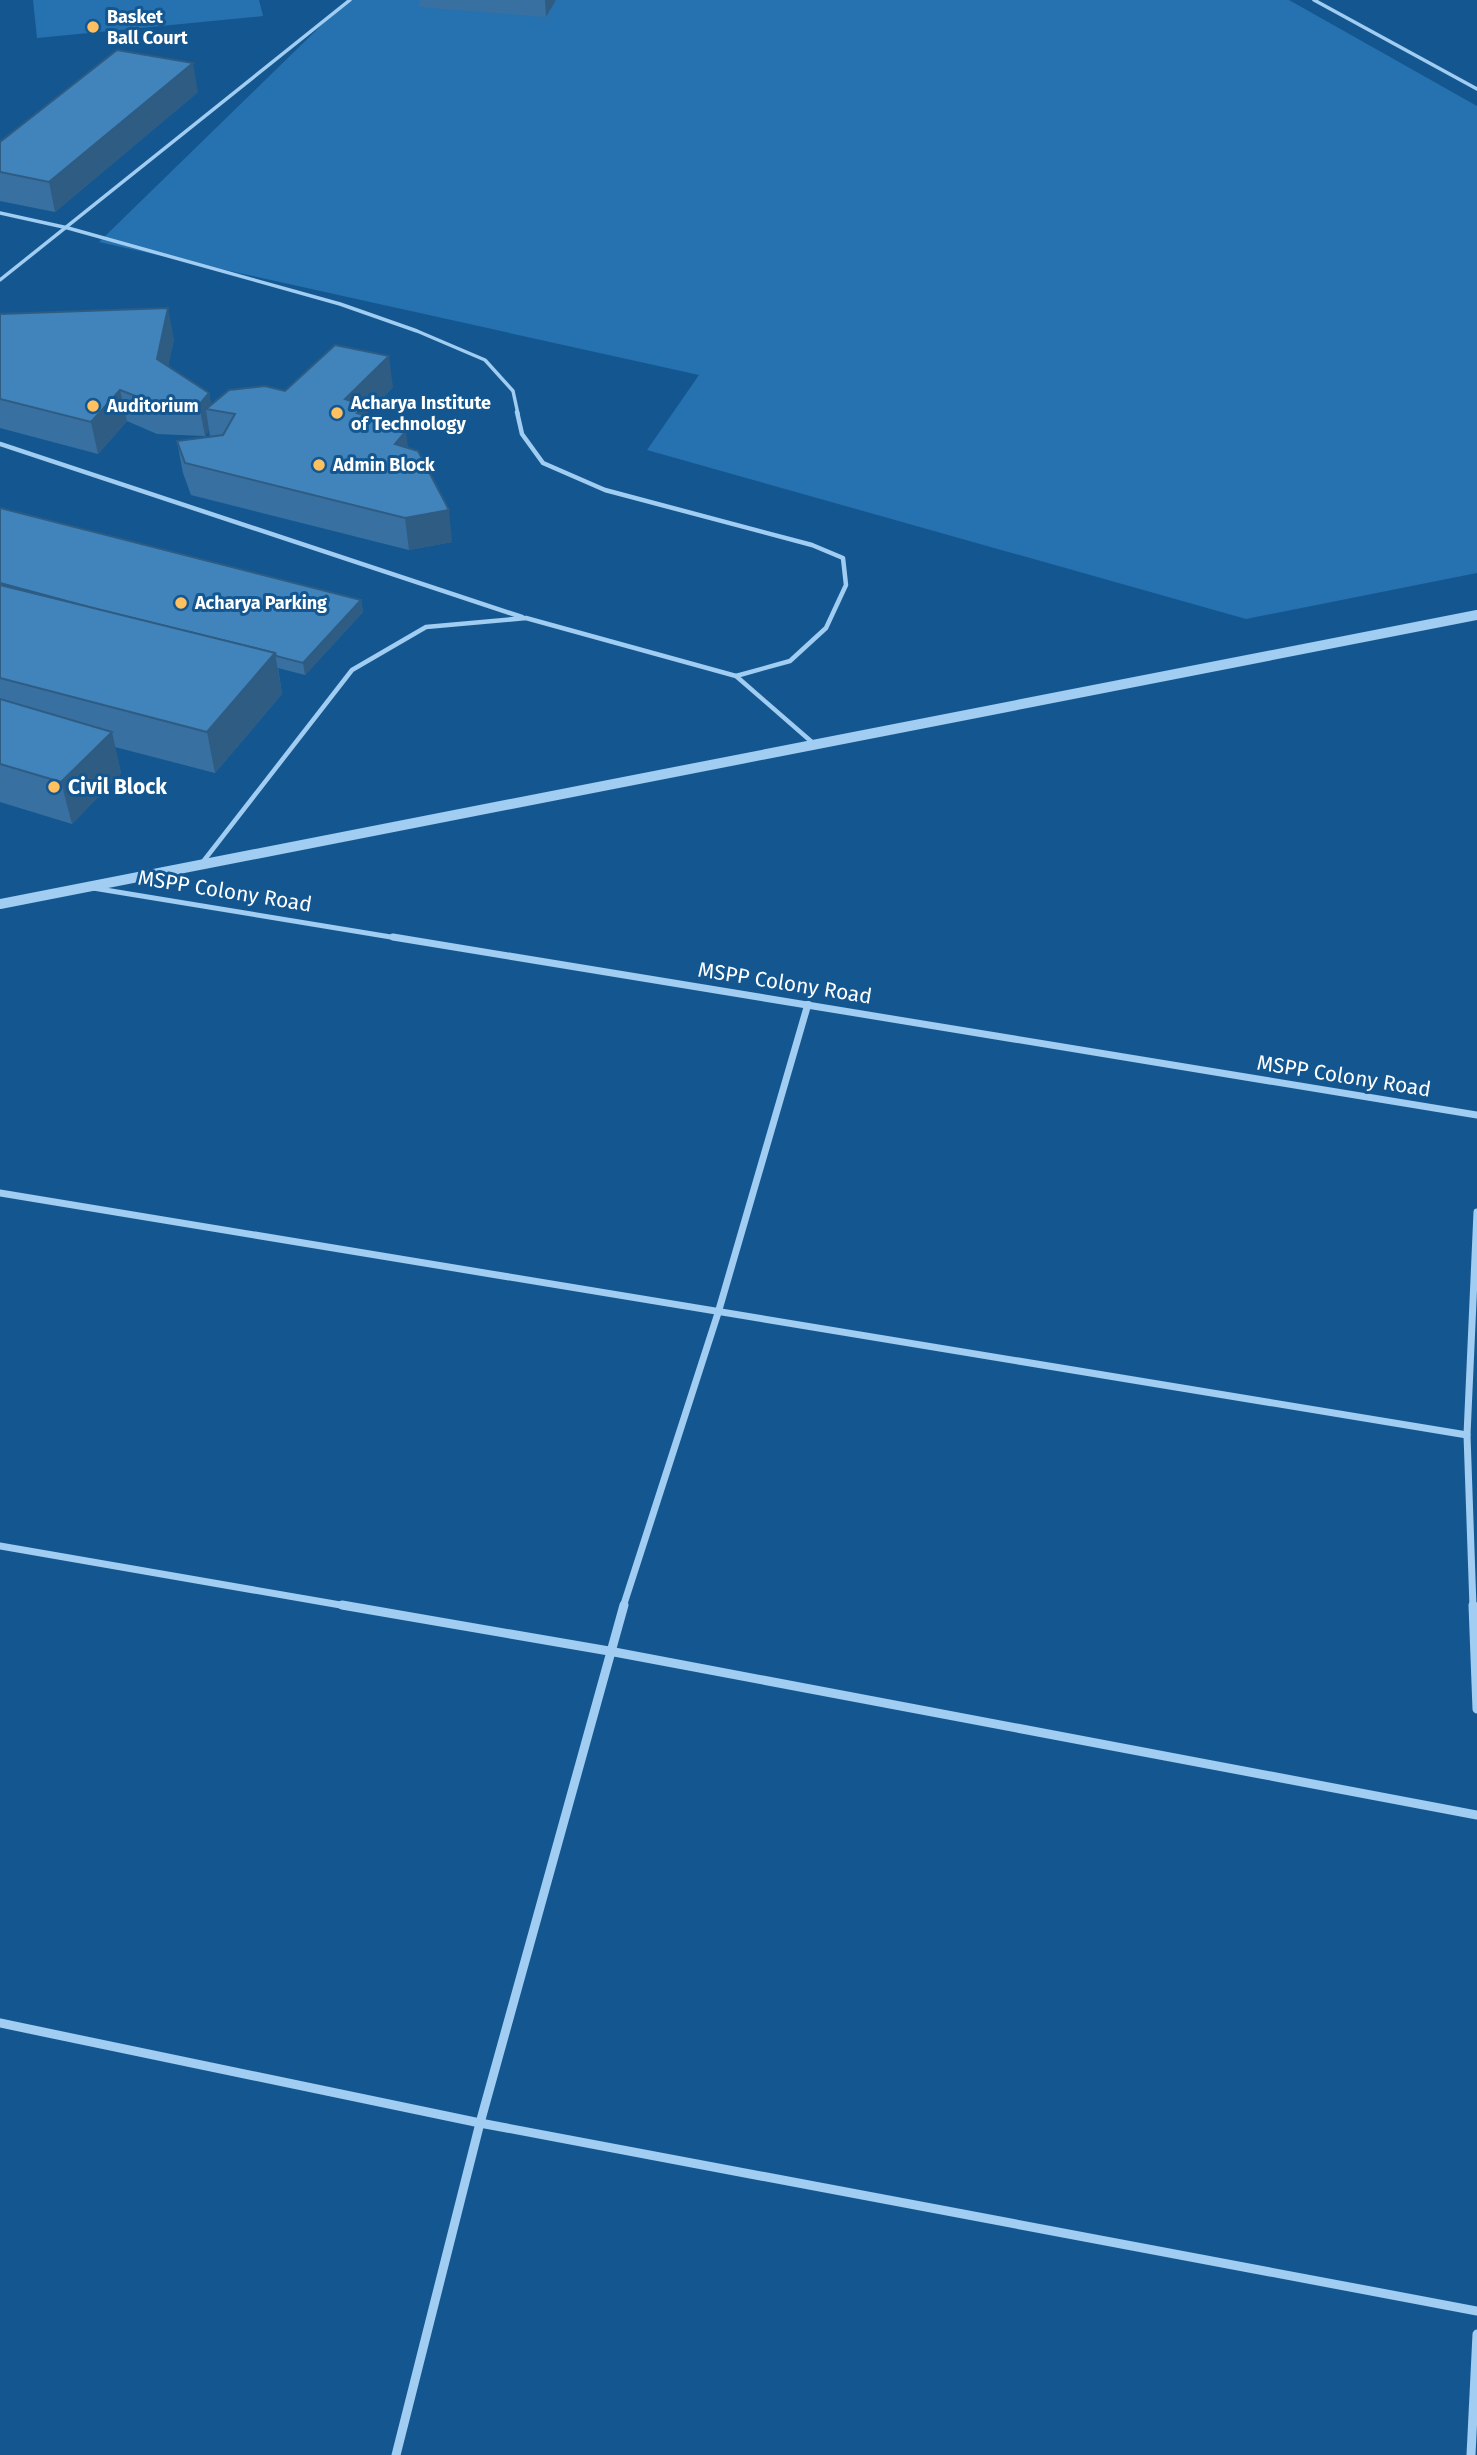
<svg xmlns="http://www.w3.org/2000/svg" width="1477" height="2455" font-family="'Fira Sans',sans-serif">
  <rect width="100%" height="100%" fill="#145790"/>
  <g fill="#2671af">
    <path d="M33,0H259L263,16L37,38Z"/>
    <path d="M351,0H1289L1477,106V573L1246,619L647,450L699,375L99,242L334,13Z"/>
  </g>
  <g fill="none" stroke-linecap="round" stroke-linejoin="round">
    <g stroke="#a0cdf1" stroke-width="3.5">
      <path d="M1314,0L1477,89"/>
      <path d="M0,213L68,228L340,304L417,331L485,360L513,391L518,414"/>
      <path d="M0,280L350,0"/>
    </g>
    <g stroke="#a0cdf1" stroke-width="4.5">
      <path d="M517,412L522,434L543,463L605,490L812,545L843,558L846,585L826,628L790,661L736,676"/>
      <path d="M0,444L522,617"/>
      <path d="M202,863L352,670L426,627L526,618L736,676L813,743"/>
    </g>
    <path stroke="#a0cdf1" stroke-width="5" d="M93,888L403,939"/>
    <g stroke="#a0cdf1" stroke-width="7">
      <path d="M393,937L1477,1115"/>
      <path d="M0,1193L1467,1435"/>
      <path d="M0,1546L352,1607"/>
      <path d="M623,1607L718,1313L808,1004"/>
      <path d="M1473,1607L1467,1435L1477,1212"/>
    </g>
    <g stroke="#a0cdf1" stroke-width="9">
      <path d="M342,1605L609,1651L1477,1815"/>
      <path d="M1473,1605L1477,1709"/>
      <path d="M0,2023L480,2123L1477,2311"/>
      <path d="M396,2455L480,2123L624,1605"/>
      <path d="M1471,2455L1477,2334"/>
    </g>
    <path stroke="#a0cdf1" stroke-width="10" d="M0,904L1477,615"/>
  </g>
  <g fill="#3871a1">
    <path d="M419,0H556L546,17L419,7Z"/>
    <path d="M198,92L55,212L0,201V142Z"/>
    <path d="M0,314L174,339L168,366L209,393L211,405L285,391L393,387L368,412V417L408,448L452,542L409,550L191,495L183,473L177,441L210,436L209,430L205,436L157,434L127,421L98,454L0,428Z"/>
    <path d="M0,508L361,600L363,612L305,675L278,668L282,694L215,773L115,747L121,773L72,824L0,802Z"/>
  </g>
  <g fill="#2e5c83">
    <path d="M545,0H556L546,17Z"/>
    <path d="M193,63L198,92L55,212L49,182Z"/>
    <path d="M168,308L174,339L163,390L157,359Z"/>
    <path d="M389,356L393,387L368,412L371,437L345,399Z"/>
    <path d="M120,390L127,421L98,454L91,422Z"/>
    <path d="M209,393L212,410L206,409L209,430L205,436L199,405Z"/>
    <path d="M406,431L410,463L395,444Z"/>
    <path d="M449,510L452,542L409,550L405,518Z"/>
    <path d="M361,600L363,612L305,675L303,663Z"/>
    <path d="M275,653L282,694L215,773L207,732Z"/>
    <path d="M112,732L121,773L72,824L61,782Z"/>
  </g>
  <g fill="#4183bb" stroke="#2e5c83" stroke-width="2">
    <path d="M117,50L193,63L49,182L0,172V142Z"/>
    <path d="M168,308L157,359L209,393L199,405L151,402L120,390L91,422L0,399V314Z"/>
    <path d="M335,345L389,356L345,399L367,406L357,413L406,431L395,444L418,451L449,510L405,518L185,463L177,441L223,435L235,414L206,409L229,390L265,386L285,391Z"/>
    <path d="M0,508L361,600L303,663L276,656L275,653L100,610L0,583Z"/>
    <path d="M0,585L275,653L207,732L0,678Z"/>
    <path d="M0,699L112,732L61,782L0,764Z"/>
  </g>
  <g fill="#ffc160" stroke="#145790" stroke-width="2.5">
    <circle cx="93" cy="27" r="7"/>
    <circle cx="93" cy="406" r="7"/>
    <circle cx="337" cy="413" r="7"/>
    <circle cx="319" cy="465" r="7"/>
    <circle cx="181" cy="603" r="7"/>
    <circle cx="54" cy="787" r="7"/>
  </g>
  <g text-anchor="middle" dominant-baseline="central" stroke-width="6" stroke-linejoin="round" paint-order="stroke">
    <g font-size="18" font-weight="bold" fill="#fff" stroke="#145790" text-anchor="start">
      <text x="107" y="17">Basket<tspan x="107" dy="21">Ball Court</tspan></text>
      <text x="351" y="403">Acharya Institute<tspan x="351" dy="21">of Technology</tspan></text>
      <text x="107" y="406">Auditorium</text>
      <text x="333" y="465">Admin Block</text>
      <text x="195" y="603">Acharya Parking</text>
    </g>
    <g font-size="21" font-weight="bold" fill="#fff" stroke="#145790" text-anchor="start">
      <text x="68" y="787">Civil Block</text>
    </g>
    <g font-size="21" fill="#fff" stroke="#145790">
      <text transform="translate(225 891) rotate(9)">MSPP Colony Road</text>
      <text transform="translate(785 983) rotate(9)">MSPP Colony Road</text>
      <text transform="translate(1344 1076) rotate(9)">MSPP Colony Road</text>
    </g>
  </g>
</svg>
